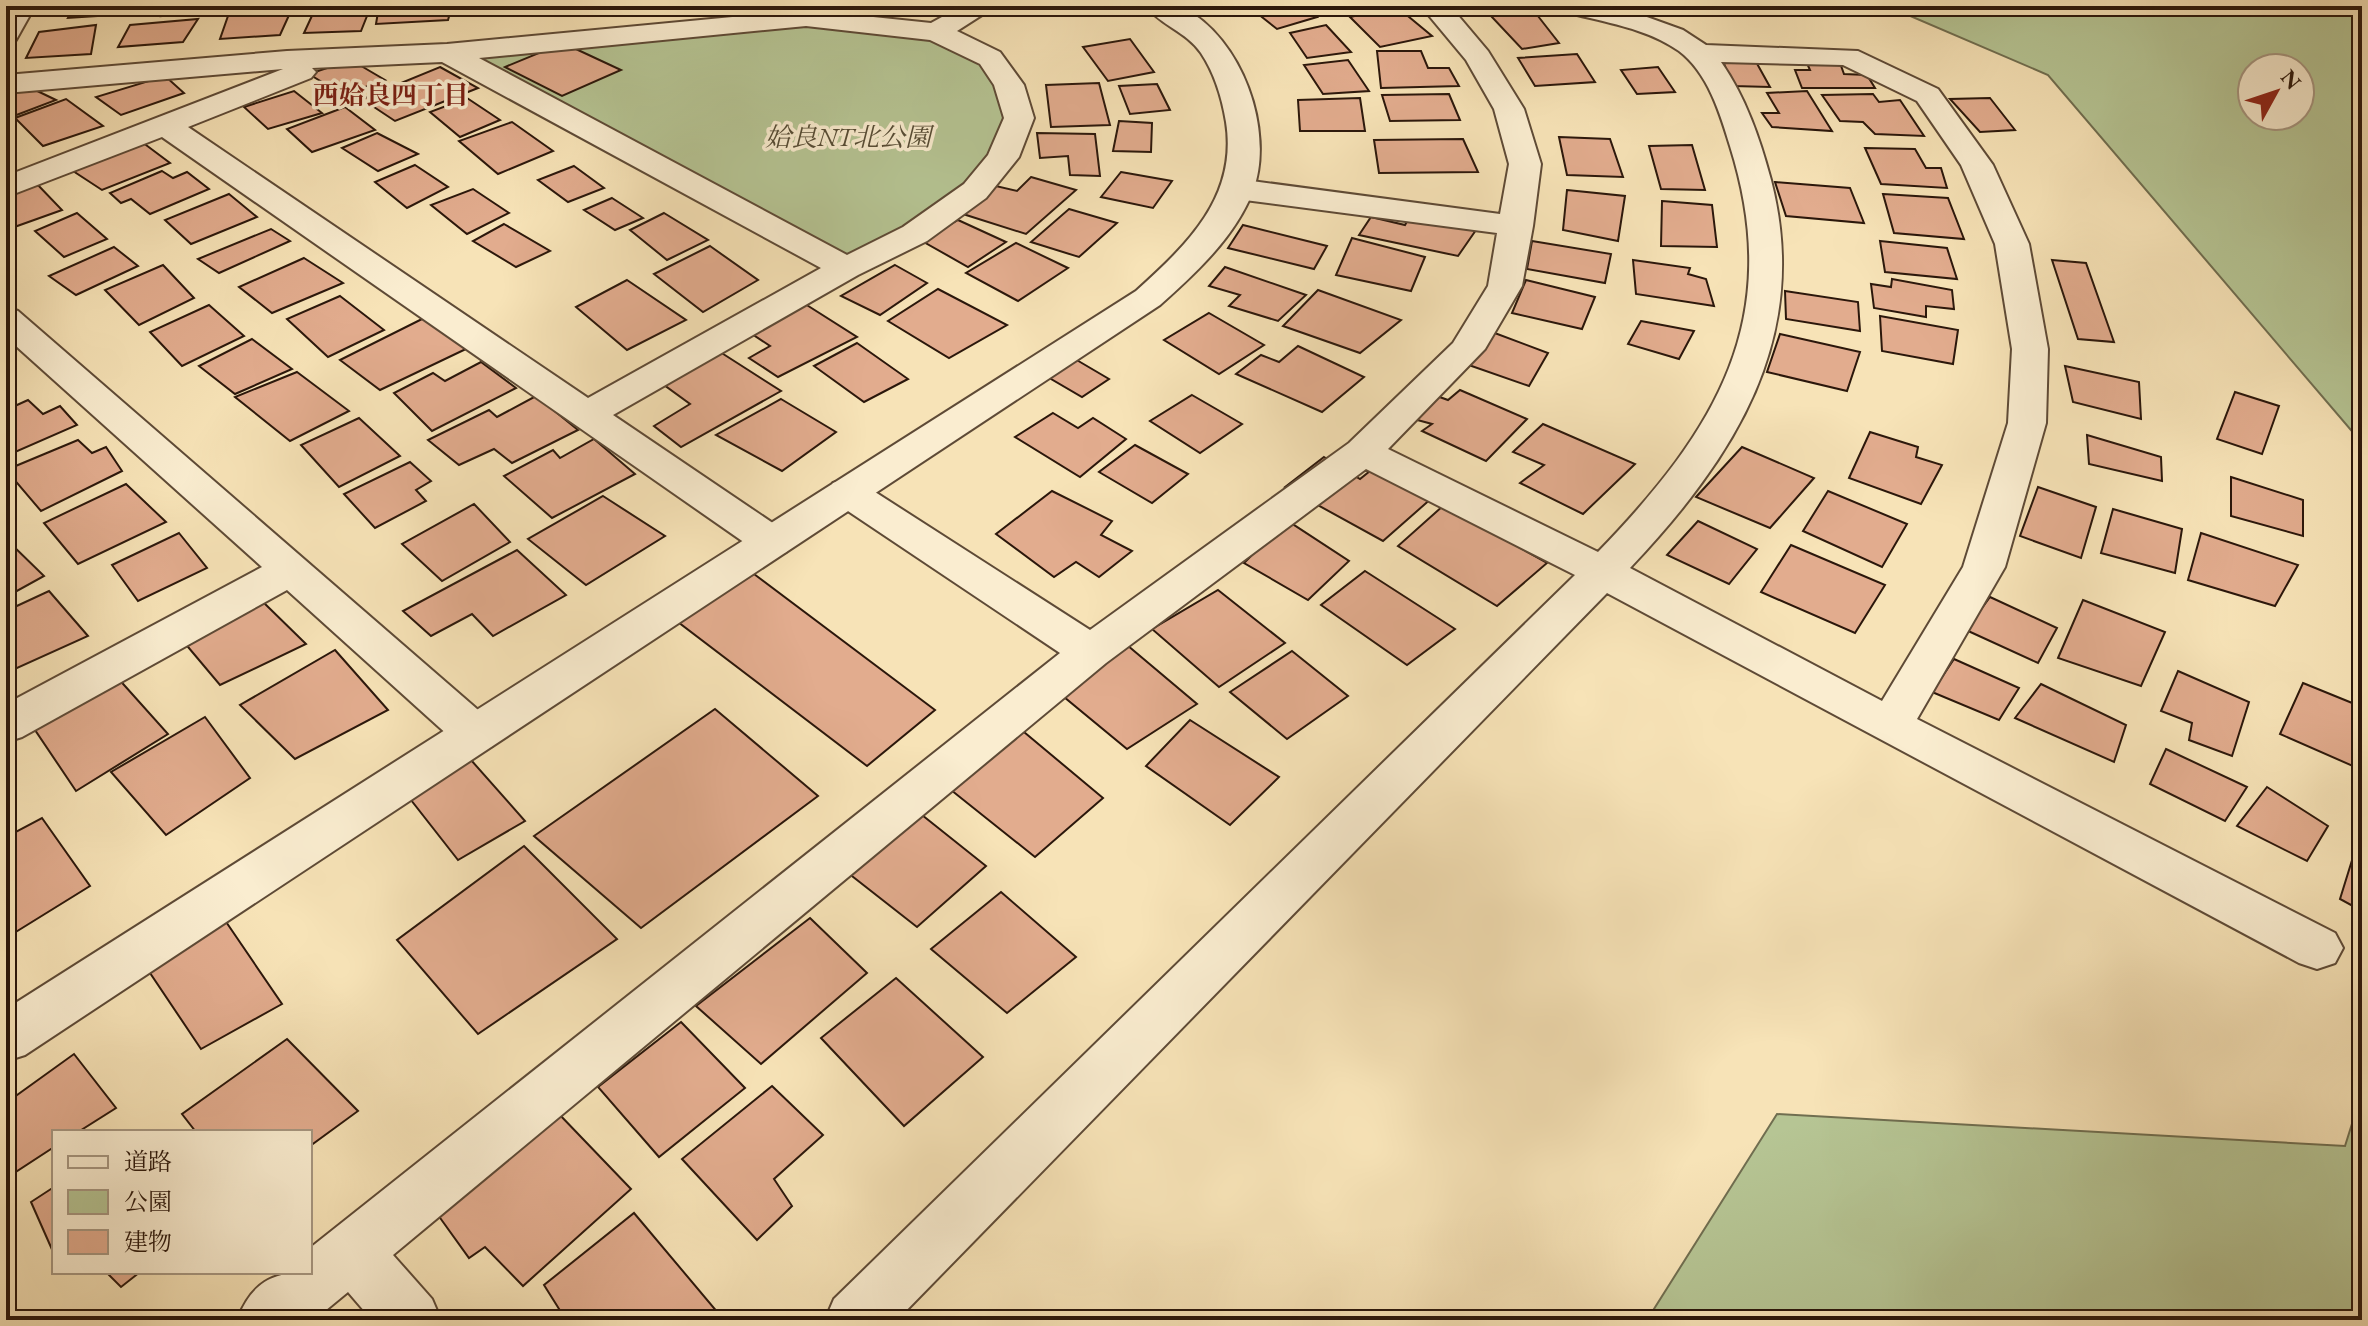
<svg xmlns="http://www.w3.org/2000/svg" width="2368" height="1326" font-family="'EB Garamond','Noto Serif JP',serif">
  <rect width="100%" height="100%" fill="#f7e3b7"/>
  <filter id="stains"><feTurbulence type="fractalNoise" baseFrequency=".0025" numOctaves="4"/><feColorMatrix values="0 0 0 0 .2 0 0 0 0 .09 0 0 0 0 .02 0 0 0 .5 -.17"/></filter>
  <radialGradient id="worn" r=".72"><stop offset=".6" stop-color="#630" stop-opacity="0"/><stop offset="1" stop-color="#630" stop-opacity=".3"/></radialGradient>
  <g fill="#b6c594" stroke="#706e50" stroke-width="2" fill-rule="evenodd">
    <path d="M1887,6H2362V443L2048,75ZM2252,68H2300V116H2252Z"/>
    <path d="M806,18L936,32L1009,85L1003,157L846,268L447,53Z"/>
    <path d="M2362,1092V1320H1647L1777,1114L2345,1146Z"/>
  </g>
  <g fill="#e2ac8e" stroke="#2b170b" stroke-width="2">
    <path d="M75,6H120L113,15L68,18Z"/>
    <path d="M165,6H208L206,12L161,16Z"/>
    <path d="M371,6L361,31L304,33L316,7Z"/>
    <path d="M379,6H452L448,20L376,24Z"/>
    <path d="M473,6H527L472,12Z"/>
    <path d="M1248,6H1302L1317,17L1277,29Z"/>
    <path d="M1397,7L1432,36L1380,47L1350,17Z"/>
    <path d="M1534,11L1559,43L1522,49L1491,16Z"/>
    <path d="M290,13L280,35L220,39L228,16Z"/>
    <path d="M198,19L183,42L118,47L130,25Z"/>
    <path d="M96,25L91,54L26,58L39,32Z"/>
    <path d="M1326,25L1351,52L1307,58L1290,33Z"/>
    <path d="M1130,39L1154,72L1108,81L1083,47Z"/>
    <path d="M563,43L621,70L562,96L505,67Z"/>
    <path d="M1377,51H1421L1428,68H1449L1459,86L1381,88Z"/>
    <path d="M1577,54L1595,82L1535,86L1518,58Z"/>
    <path d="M1722,59L1755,60L1770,87L1733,86Z"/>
    <path d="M351,60L385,80L343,95L309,74Z"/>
    <path d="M1348,60L1369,91L1323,94L1304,65Z"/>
    <path d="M1806,61L1840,63L1844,74L1867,75L1875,88H1802L1795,70H1810Z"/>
    <path d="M440,67L478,88L395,121L362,99Z"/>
    <path d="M1658,67L1675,92L1637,94L1621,70Z"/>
    <path d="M165,76L184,93L121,115L96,97Z"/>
    <path d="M1099,83L1110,125L1051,127L1046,85Z"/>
    <path d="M1157,84L1170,110L1130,114L1119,86Z"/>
    <path d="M29,87L56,100L6,119V93Z"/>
    <path d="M294,91L322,113L268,129L244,107Z"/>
    <path d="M1807,91L1832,131L1772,127L1762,113H1779L1767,93Z"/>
    <path d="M1449,94L1460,120L1390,121L1382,95Z"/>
    <path d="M1873,94L1879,102L1900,100L1924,136L1875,134L1863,122L1840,121L1822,95Z"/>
    <path d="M467,98L500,120L460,137L430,112Z"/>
    <path d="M1360,98L1365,131H1300L1298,100Z"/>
    <path d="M1990,98L2015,130L1980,132L1950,99Z"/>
    <path d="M66,99L103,126L43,146L15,118Z"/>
    <path d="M345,107L375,130L312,152L287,129Z"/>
    <path d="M1119,121L1152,123L1151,152L1113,151Z"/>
    <path d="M512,122L553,151L498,174L459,141Z"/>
    <path d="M377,133L418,154L378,171L342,148Z"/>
    <path d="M1037,133L1095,134L1100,176L1070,175L1068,156L1040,158Z"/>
    <path d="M1559,137L1610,139L1623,177L1567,175Z"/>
    <path d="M1463,139L1478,172L1379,173L1374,140Z"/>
    <path d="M142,142L170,163L102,190L70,169Z"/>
    <path d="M1692,145L1705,190L1661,189L1649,146Z"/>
    <path d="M1865,148L1915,149L1926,168H1941L1947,188L1881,184Z"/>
    <path d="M415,165L448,187L407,208L375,182Z"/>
    <path d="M574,166L604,188L568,202L538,180Z"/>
    <path d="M162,171L173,178L187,172L209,189L150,214L131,199L121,203L110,193Z"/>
    <path d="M1121,172L1172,181L1153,208L1101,197Z"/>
    <path d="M1031,177L1076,190L1026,234L963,214L996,186L1017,191Z"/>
    <path d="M1775,182L1850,188L1864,223L1786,216Z"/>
    <path d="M36,183L62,210L6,230V194Z"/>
    <path d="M473,189L509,213L467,234L431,205Z"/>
    <path d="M1567,190L1625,196L1618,241L1563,230Z"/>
    <path d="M229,194L257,217L191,244L165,220Z"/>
    <path d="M1883,194L1948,198L1964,239L1894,233Z"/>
    <path d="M612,198L643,218L615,230L584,210Z"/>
    <path d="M1662,201L1712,205L1717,247L1661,246Z"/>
    <path d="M1069,209L1117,223L1079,257L1031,242Z"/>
    <path d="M77,213L107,239L64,257L35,231Z"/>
    <path d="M664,213L708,240L667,260L630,230Z"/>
    <path d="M1371,217L1405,225L1409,218L1476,230L1458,256L1359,235Z"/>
    <path d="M958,220L1006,242L968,267L922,241Z"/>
    <path d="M504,224L550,251L516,267L473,241Z"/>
    <path d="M1243,225L1327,246L1314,269L1228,248Z"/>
    <path d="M271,229L290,241L219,273L198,259Z"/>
    <path d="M1352,238L1425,257L1411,291L1336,275Z"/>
    <path d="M1532,241L1611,254L1605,283L1527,269Z"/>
    <path d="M1880,241L1947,248L1957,279L1885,272Z"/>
    <path d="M1016,243L1068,268L1018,301L966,273Z"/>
    <path d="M710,246L758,280L703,312L654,274Z"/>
    <path d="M114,247L138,266L76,295L49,276Z"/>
    <path d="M304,258L343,283L272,313L239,287Z"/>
    <path d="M1633,260L1690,268L1688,274L1706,279L1714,306L1636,294Z"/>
    <path d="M2052,260L2086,263L2114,342L2078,339Z"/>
    <path d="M163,265L194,298L139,325L105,290Z"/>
    <path d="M895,265L927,283L880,315L841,296Z"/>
    <path d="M1225,267L1306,295L1278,321L1229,306L1240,295L1209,286Z"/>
    <path d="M1892,279L1952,290L1954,309L1926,306V317L1874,308L1871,284L1891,287Z"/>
    <path d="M627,280L686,320L627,350L576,307Z"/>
    <path d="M1526,280L1595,297L1582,329L1512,313Z"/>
    <path d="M938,289L1007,325L949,358L888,321Z"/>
    <path d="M1318,290L1401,320L1360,353L1283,326Z"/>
    <path d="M1785,291L1858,302L1860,331L1786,319Z"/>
    <path d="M340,296L384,330L328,357L287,319Z"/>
    <path d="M802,302L857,337L778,377L749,358L770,346L749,332Z"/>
    <path d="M209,305L244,336L182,366L150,332Z"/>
    <path d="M1209,313L1264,345L1219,374L1164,340Z"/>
    <path d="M1880,316L1958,330L1953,364L1882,351Z"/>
    <path d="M426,317L468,348L380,390L340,360Z"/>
    <path d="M1641,321L1694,331L1679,359L1628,344Z"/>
    <path d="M1492,332L1548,353L1529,386L1463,363Z"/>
    <path d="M1780,334L1860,352L1847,391L1767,372Z"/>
    <path d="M252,339L292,369L235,394L199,366Z"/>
    <path d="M857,343L908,379L864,402L814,366Z"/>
    <path d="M1298,346L1364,377L1322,412L1236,374L1261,355L1279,362Z"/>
    <path d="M717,350L781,391L681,447L654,426L690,404L660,382Z"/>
    <path d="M1075,359L1109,379L1082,397L1046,376Z"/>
    <path d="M481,362L516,388L432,431L394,393L433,373L445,381Z"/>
    <path d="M2065,366L2139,382L2141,419L2073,402Z"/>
    <path d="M297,372L349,411L290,441L235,397Z"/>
    <path d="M1460,390L1527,419L1486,461L1422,431L1432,424L1410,418L1434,395L1448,400Z"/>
    <path d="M2235,392L2279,406L2262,454L2217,439Z"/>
    <path d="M1192,395L1242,424L1200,453L1150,421Z"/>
    <path d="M536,396L578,430L512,463L494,449L459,465L428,440L489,410L497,417Z"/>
    <path d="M781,399L836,432L782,471L716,435Z"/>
    <path d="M28,400L43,414L60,406L77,425L6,456V410Z"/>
    <path d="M1053,413L1078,428L1093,418L1126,439L1080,477L1015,437Z"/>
    <path d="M359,418L400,456L339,487L301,445Z"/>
    <path d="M1543,424L1635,464L1583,514L1520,483L1544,465L1513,452Z"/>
    <path d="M1870,432L1918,447L1916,457L1942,465L1921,504L1849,478Z"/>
    <path d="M2087,435L2161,457L2162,481L2089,464Z"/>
    <path d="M594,439L635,474L552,518L504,476L553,450L560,458Z"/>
    <path d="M78,440L92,453L106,447L122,471L41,511L6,470Z"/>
    <path d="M1135,445L1188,474L1152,503L1099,472Z"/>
    <path d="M1742,447L1814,478L1770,528L1696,497Z"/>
    <path d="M1324,457L1360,479L1375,467L1433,497L1383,541L1285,487Z"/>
    <path d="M410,462L431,481L416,490L426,501L375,528L344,494Z"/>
    <path d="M2231,477L2303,500V536L2231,516Z"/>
    <path d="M126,484L166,522L78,564L44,523Z"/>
    <path d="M2038,487L2096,507L2081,558L2020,536Z"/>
    <path d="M1052,491L1112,521L1101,535L1132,551L1099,577L1076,562L1054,577L996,534Z"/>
    <path d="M1828,491L1907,524L1882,567L1803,531Z"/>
    <path d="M603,496L665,536L586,585L528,539Z"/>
    <path d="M474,504L510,542L442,581L402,544Z"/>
    <path d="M1444,505L1547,563L1497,606L1398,546Z"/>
    <path d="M1268,508L1349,561L1308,600L1244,563L1258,549Z"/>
    <path d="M2113,509L2182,529L2175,573L2101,553Z"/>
    <path d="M1698,521L1757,549L1729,584L1667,555Z"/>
    <path d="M179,533L207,568L138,601L112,565Z"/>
    <path d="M2201,533L2298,565L2275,606L2188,580Z"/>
    <path d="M6,539L44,576L6,597Z"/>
    <path d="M1791,545L1885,585L1855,633L1761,592Z"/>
    <path d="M517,550L566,595L493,636L472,614L431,636L403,611Z"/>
    <path d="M1365,571L1455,629L1407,665L1321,605Z"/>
    <path d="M754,574L935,710L867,766L678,622Z"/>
    <path d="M1218,590L1285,643L1219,687L1152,629Z"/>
    <path d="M49,591L88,636L6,673V611Z"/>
    <path d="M1990,597L2057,628L2038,663L1966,630Z"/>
    <path d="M261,600L306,644L220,685L183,641Z"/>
    <path d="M2083,600L2165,632L2141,686L2058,658Z"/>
    <path d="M1127,645L1197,704L1127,749L1058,692Z"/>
    <path d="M335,650L388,710L295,759L240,705Z"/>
    <path d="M1292,651L1348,696L1287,739L1230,692Z"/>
    <path d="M1954,659L2019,688L1999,720L1932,692Z"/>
    <path d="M2178,671L2249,702L2232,756L2189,740L2192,723L2161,711Z"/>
    <path d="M116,676L168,734L76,791L29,721Z"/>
    <path d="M2303,683L2362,707V770L2280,734Z"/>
    <path d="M2041,684L2126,725L2114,762L2015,718Z"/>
    <path d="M715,709L818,796L641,928L534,836Z"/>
    <path d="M205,717L250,778L166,835L111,772Z"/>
    <path d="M1190,720L1279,777L1230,825L1146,766Z"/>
    <path d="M1018,727L1103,798L1035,857L951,790Z"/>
    <path d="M2166,749L2247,787L2225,821L2150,784Z"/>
    <path d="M471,760L525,821L458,860L411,800Z"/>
    <path d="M2267,787L2328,826L2307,861L2237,826Z"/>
    <path d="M917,811L986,866L917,927L843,869Z"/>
    <path d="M42,818L90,886L6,938V837Z"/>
    <path d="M2362,828V911L2340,899Z"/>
    <path d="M524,846L617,939L478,1034L397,940Z"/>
    <path d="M1001,892L1076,957L1007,1013L931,949Z"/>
    <path d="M220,913L282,1004L201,1049L142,961Z"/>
    <path d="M810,918L867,973L761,1064L696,1006Z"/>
    <path d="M896,978L983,1057L904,1126L821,1038Z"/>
    <path d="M681,1022L745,1088L659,1157L598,1087Z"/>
    <path d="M287,1039L358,1111L310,1146V1132H196L182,1114Z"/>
    <path d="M74,1054L116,1108L78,1132H54V1147L11,1175L6,1166V1103Z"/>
    <path d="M772,1086L823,1135L774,1179L792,1206L757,1240L682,1159Z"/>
    <path d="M558,1113L631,1189L523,1286L485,1247L469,1258L438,1215Z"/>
    <path d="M54,1187V1254L31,1202Z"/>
    <path d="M634,1213L724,1320H566L544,1285Z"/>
    <path d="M106,1272H140L121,1287Z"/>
  </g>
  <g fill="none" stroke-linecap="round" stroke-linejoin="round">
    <defs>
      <g id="minor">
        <path d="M7,6H35L16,40L6,42Z"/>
        <path d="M962,6H996L957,31L1000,52L1024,85L1034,118L1019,157L986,198L927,241L858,275L613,415L786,532L792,542L786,552L772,556L758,552L162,137L6,197V176L283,69L6,93V75L287,51L447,44L806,10L931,23ZM806,26L930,40L980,64L994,85L1004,118L988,155L964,184L903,227L847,255L479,58ZM442,62L821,268L588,398L188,127L311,78L316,72L312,68Z"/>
        <path d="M1421,6H1450L1488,51L1524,109L1541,164L1533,226L1522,286L1485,349L1388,449L1598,552C1716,430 1785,320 1730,146C1720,113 1708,73 1679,51C1647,28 1603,22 1565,12L1561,6H1608L1633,12L1683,30L1706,45L1858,51L1938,89L1993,165L2029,244L2048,349L2046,423L2005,567L1917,719L2335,933L2343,948L2335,963L2317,969L2299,963L1607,593L897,1320H825L834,1299L1575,575L1366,469L1106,663L393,1255L432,1299L441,1320H372L348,1292L314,1320H237C252,1283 271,1272 310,1272V1248L1060,653L833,501L827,492L833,483L847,479L861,483L1090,630L1349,443L1453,343L1488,286L1497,233L1237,199L1226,196L1221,189L1226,182L1237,179L1500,214L1509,164L1494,109L1466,60ZM1721,62L1843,65L1917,101L1961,165L1995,244L2012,349L2008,423L1963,567L1882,701L1630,568C1734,458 1812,338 1771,180C1760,139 1746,98 1721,62Z"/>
        <path d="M6,307L18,311L492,722L499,734L492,746L476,751L460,746L287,590L22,737L6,742V704L262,567L6,337Z"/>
      </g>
      <path id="tertiary" d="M1146,6C1157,6 1173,3 1183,8C1242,38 1275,130 1253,191C1235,237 1196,273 1160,305L25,1055L6,1061V1009L1136,291C1187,245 1238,197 1226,122C1222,98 1215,74 1201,53C1187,32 1160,25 1146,6Z"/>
    </defs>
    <use href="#minor" stroke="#5e4a36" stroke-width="4"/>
    <use href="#tertiary" stroke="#5e4a36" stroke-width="4"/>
    <use href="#minor" fill="#faedd0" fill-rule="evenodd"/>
    <use href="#tertiary" fill="#faedd0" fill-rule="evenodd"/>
  </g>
  <g text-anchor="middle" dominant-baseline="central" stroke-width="7" stroke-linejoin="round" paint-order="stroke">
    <g font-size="26" font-weight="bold" fill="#7a1f14" stroke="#faedd0">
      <text x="391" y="95">西姶良四丁目</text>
    </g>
    <g font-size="26" font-style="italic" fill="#554b34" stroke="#faedd0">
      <text x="848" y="137">姶良NT北公園</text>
    </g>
  </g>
  <rect width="2368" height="1326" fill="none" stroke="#f7e3b7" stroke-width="32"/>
  <rect x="8" y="8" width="2352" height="1310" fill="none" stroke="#2b170b" stroke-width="4"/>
  <rect x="16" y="16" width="2336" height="1294" fill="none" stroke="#2b170b" stroke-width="2"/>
  <rect x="52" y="1130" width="260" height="144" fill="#faedd0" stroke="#a79781" stroke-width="2"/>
  <rect x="68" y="1156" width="40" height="12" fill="#faedd0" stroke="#a79781" stroke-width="2"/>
  <text x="124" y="1170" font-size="24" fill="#2b170b">道路</text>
  <rect x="68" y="1190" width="40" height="24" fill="#b6c594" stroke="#a79781" stroke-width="2"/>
  <text x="124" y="1210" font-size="24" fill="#2b170b">公園</text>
  <rect x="68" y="1230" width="40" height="24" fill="#e2ac8e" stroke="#a79781" stroke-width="2"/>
  <text x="124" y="1250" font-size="24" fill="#2b170b">建物</text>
  <g transform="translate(2276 92) rotate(50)"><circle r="38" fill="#faedd0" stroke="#a79781" stroke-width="2"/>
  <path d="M0-6L14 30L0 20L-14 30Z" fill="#8f2418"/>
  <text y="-12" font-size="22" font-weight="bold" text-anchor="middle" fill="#2b170b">N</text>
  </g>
  <rect width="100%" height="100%" filter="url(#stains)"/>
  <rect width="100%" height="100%" fill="url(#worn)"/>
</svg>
